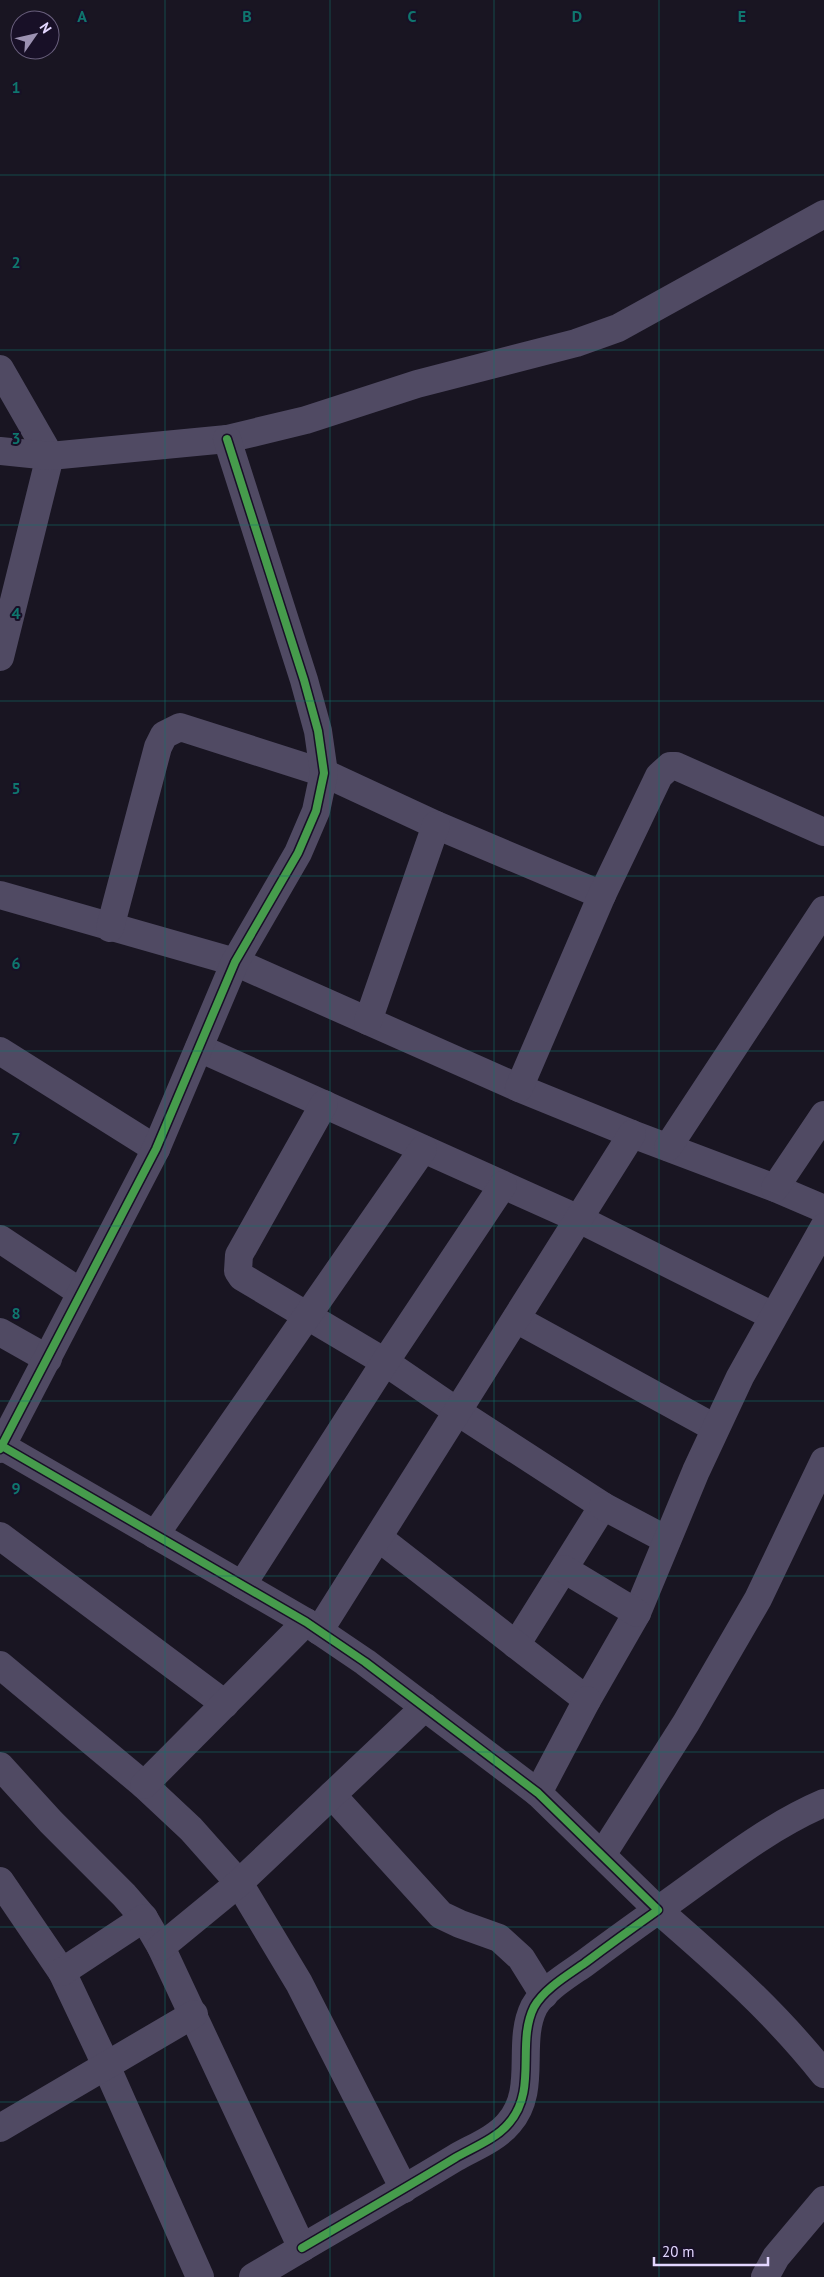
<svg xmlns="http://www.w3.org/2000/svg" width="824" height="2277" font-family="'PT Sans',sans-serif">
  <rect width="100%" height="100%" fill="#191522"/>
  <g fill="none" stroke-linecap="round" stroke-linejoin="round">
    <g stroke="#504a63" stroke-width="28">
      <path d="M0,369L50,456L0,657"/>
      <path d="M0,451L50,456L227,439L306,420L417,384L576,343L618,328L824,214"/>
      <path d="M0,895L235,962L519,1088L632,1134L775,1188L824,1209"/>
      <path d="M110,928L158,747L164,735L180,727L324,773L436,825L602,895"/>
      <path d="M368,1021L436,825"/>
      <path d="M199,1048L579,1219L773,1316"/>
      <path d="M0,1051L156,1149"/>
      <path d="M519,1088L602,895L659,776L670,766H676L824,832"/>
      <path d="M324,1104L239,1255L238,1271L242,1277L385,1362L458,1412L603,1506L516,1645"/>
      <path d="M668,1147L824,910"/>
      <path d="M775,1188L824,1115"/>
      <path d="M0,1239L80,1292"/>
      <path d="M516,1319L715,1428"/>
      <path d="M0,1332L48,1359"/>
      <path d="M0,1445L306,1622L365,1662L538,1793L658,1910C634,1927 609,1945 585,1963C568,1975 544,1989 534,2007C516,2043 538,2090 509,2123C496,2139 472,2148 455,2158C404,2189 353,2218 302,2248"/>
      <path d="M0,1449L156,1149L235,962L298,853L316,811L324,773L318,731L304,680L227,439"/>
      <path d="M603,1506L667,1540"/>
      <path d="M155,1535L423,1149"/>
      <path d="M0,1536L225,1704"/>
      <path d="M379,1538L587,1700L637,1613L696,1471L740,1377L824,1227"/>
      <path d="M564,1569L637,1613"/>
      <path d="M242,1585L385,1362L503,1185"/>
      <path d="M319,1631L632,1134"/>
      <path d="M0,1665L144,1785L191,1829L239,1883L299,1983L404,2189"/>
      <path d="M0,1766L51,1822L124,1895L144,1918L161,1947L302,2248L253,2277"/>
      <path d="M144,1785L306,1622"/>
      <path d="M538,1793L587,1700"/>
      <path d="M332,1795L441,1915L460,1924L499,1938L521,1958L544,1995"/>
      <path d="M824,1803C765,1828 711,1873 658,1910C719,1963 774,2011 824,2074"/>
      <path d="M602,1855L686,1723L758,1599L824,1461"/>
      <path d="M0,1881L62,1972L99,2050L200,2277"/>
      <path d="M161,1947L239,1883L425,1707"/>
      <path d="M62,1972L144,1918"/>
      <path d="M0,2128L194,2014"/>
      <path d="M765,2277L776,2257L824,2200"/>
    </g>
    <defs>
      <g id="cycleway">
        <path d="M0,1445L306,1622L365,1662L538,1793L658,1910C634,1927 609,1945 585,1963C568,1975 544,1989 534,2007C516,2043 538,2090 509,2123C496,2139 472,2148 455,2158C404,2189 353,2218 302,2248"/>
        <path d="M0,1449L156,1149L235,962L298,853L316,811L324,773L318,731L304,680L227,439"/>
      </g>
    </defs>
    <use href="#cycleway" stroke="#181027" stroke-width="11"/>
    <use href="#cycleway" stroke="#469c4c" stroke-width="8"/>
  </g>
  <path fill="none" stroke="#0f766e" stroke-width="1" stroke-opacity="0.55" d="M165,0V2277M330,0V2277M494,0V2277M659,0V2277M0,175H824M0,350H824M0,525H824M0,701H824M0,876H824M0,1051H824M0,1226H824M0,1401H824M0,1576H824M0,1752H824M0,1927H824M0,2102H824"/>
  <g font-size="16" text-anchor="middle" font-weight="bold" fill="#0f766e" stroke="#181027" stroke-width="4" stroke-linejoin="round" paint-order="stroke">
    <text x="82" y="22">A</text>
    <text x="247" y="22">B</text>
    <text x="412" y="22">C</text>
    <text x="577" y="22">D</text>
    <text x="742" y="22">E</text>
    <text x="16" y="93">1</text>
    <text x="16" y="268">2</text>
    <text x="16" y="444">3</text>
    <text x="16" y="619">4</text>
    <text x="16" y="794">5</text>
    <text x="16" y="969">6</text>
    <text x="16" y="1144">7</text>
    <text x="16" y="1319">8</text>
    <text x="16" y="1494">9</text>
  </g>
  <g transform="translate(35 35) rotate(56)"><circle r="24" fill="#181027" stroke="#695f7d"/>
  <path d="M0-4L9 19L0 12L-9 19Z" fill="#9c92b2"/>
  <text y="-8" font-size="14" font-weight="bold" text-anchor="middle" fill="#e3d6ff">N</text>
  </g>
  <path d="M654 2257v8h114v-8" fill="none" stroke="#e3d6ff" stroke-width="2.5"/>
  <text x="662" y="2257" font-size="15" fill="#e3d6ff" stroke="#181027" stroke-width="4" paint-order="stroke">20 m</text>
</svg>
